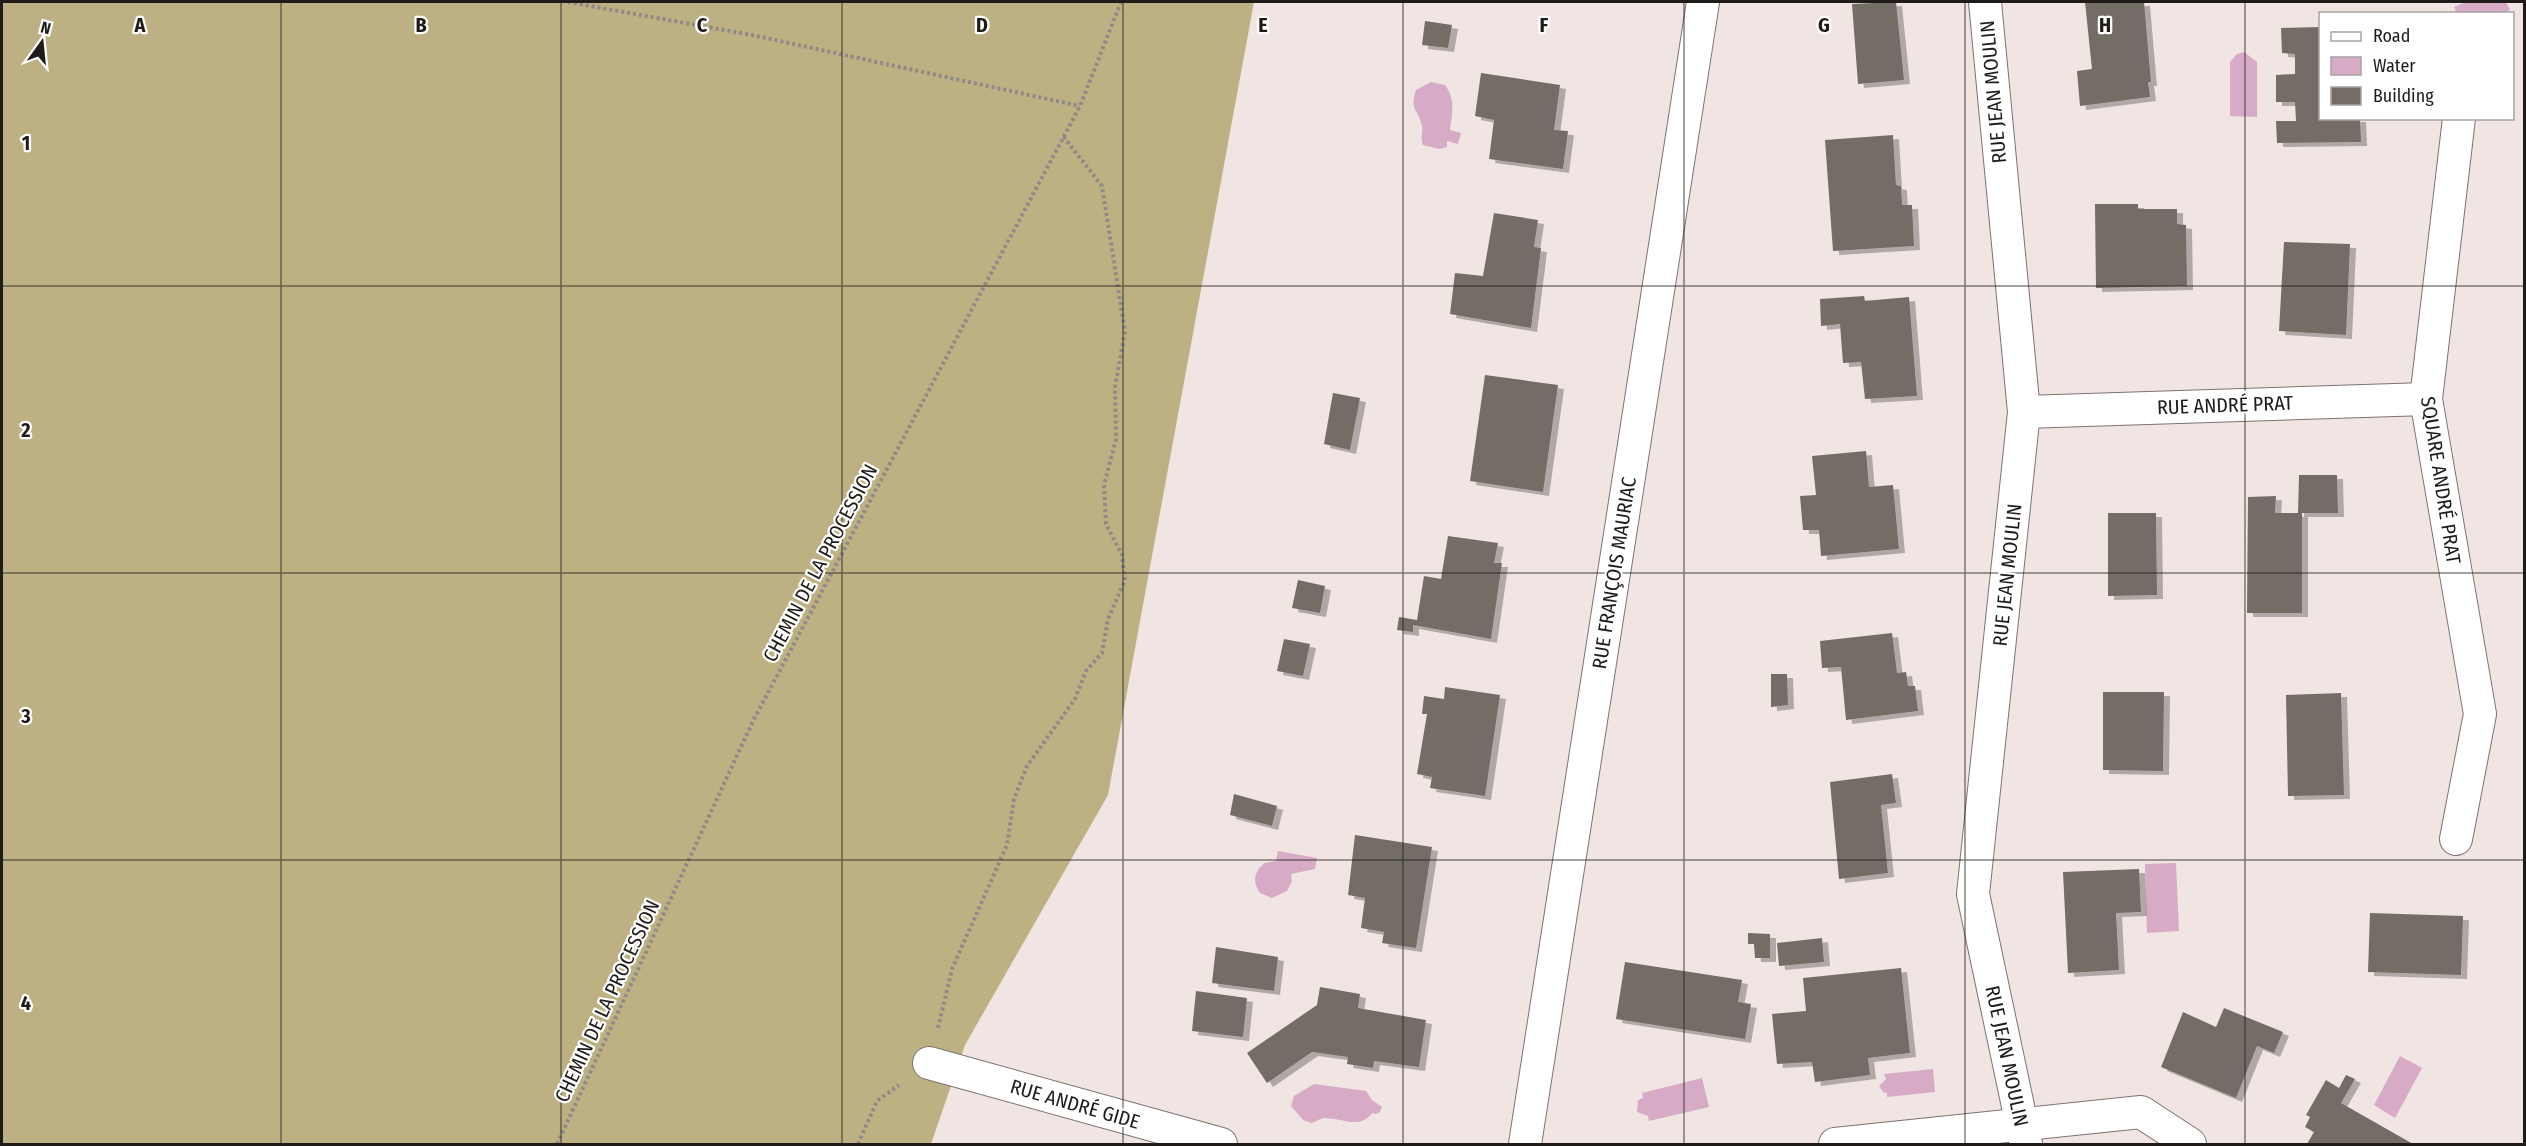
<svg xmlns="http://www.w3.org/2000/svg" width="2526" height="1146" font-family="'Fira Sans Condensed',sans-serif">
  <defs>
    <filter id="shadow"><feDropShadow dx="6" dy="4" stdDeviation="0" flood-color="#0004"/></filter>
  </defs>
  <rect width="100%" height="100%" fill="#f0e5e2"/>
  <path fill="#bdb184" d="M2,2H1254L1108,795L965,1045L931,1144H2Z"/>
  <g fill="#d7abc5">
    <path d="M2466,2H2506L2510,10L2503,13H2457L2454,7Z"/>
    <path d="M2244,52L2257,62V117L2230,116V62L2237,54Z"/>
    <path d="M1431,82L1445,85C1456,100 1452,113 1450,130L1461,133L1458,144L1447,141V147L1439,149L1423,145C1420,138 1423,133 1422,126C1419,110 1409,111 1416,90Z"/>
    <path d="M1278,851L1317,858L1315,869L1291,874L1292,881L1287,891L1272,898L1260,893C1252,881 1254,873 1264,863L1276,861Z"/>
    <path d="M2176,863L2179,931L2147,933L2145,864Z"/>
    <path d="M2400,1056L2422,1068L2395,1118L2374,1105Z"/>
    <path d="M1933,1069L1935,1092L1887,1097V1093L1883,1092L1879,1086L1886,1079L1884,1074Z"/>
    <path d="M1702,1078L1709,1107L1649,1121L1648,1116L1637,1112L1638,1100L1643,1098L1642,1093Z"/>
    <path d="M1314,1084L1366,1091L1372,1100L1382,1107L1380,1112L1376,1114L1372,1113C1360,1130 1342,1118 1325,1118C1320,1118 1316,1122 1311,1123L1303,1120L1291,1106L1294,1096Z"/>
  </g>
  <g fill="#736d66" filter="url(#shadow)">
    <path d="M1896,2L1904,80L1858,84L1852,4Z"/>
    <path d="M2085,2H2144L2151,82H2148L2150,97L2080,106L2077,71L2092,69Z"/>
    <path d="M1425,21L1452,25L1448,48L1422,45Z"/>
    <path d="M2320,27V118H2360L2361,142L2277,143L2276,121H2296L2295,102H2276V75L2295,74V54L2282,53L2281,28Z"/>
    <path d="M1481,73L1560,85L1554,130L1568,131L1563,169L1489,159L1494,120L1475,116Z"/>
    <path d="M1893,135L1896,185L1901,186L1902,205H1912L1914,246L1833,251L1825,140Z"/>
    <path d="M2095,204H2138V209H2177V224L2186,225L2187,286L2096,288Z"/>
    <path d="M1494,213L1538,220L1534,247L1541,248L1531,328L1450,314L1455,273L1483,276Z"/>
    <path d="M2284,242L2350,244L2346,335L2279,331Z"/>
    <path d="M1864,296L1865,301L1909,297L1917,396L1865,399L1861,362L1843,363L1840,324L1821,326L1820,299Z"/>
    <path d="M1485,375L1558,385L1543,492L1470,481Z"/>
    <path d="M1333,393L1360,398L1350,450L1324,444Z"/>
    <path d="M1866,451L1869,487L1893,485L1899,549L1821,556L1819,530H1803L1800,496L1816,495L1812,456Z"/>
    <path d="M2299,475H2337L2338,513H2302V613H2247L2248,497L2276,496L2275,513H2298Z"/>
    <path d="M2108,513H2156L2157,595L2108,596Z"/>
    <path d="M1448,536L1498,543L1494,563H1502L1491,639L1413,625V632L1397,630L1399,617L1417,620L1424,576L1441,579Z"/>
    <path d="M1298,580L1325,586L1320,613L1292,608Z"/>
    <path d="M1892,633L1897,673L1906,672L1908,686H1915L1918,711L1846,720L1841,667L1822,668L1820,641Z"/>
    <path d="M1284,639L1310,644L1303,676L1277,671Z"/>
    <path d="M1771,674H1787L1788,705L1771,707Z"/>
    <path d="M1445,687L1500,695L1485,796L1430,788L1432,777L1417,774L1427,714H1422L1424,696L1444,699Z"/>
    <path d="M2103,692H2164L2163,771L2103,770Z"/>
    <path d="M2341,693L2344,795L2288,796L2286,695Z"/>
    <path d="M1892,774L1896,803L1881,805L1888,873L1839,879L1830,782Z"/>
    <path d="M1234,794L1277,806L1272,826L1230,815Z"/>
    <path d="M1355,835L1432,847L1416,948L1382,943L1384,932L1361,928L1365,898L1348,895Z"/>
    <path d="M2139,869L2141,912L2116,913L2119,970L2068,973L2063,872Z"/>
    <path d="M2370,913L2463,916L2461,975L2368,972Z"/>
    <path d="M1748,933L1770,934V958H1755L1754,944H1748Z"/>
    <path d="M1822,938L1824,962L1779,966L1777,943Z"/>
    <path d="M1216,947L1278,957L1274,991L1212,983Z"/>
    <path d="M1625,962L1742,980L1738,1002L1751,1004L1745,1039L1616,1019Z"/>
    <path d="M1901,968L1910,1053L1868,1058L1870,1075L1815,1082L1812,1062L1777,1064L1772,1014L1806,1011L1803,978Z"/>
    <path d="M1320,987L1360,994L1358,1008L1426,1020L1419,1067L1374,1061L1373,1068L1347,1064L1348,1057L1312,1052L1267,1083L1247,1053L1317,1005Z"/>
    <path d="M1196,991L1247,998L1243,1037L1192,1031Z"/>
    <path d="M2224,1008L2283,1032L2274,1053L2257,1046L2236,1098L2161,1067L2183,1012L2216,1027Z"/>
    <path d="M2346,1075L2355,1079L2341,1103L2413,1144H2307L2314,1132L2305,1127L2310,1117L2306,1115L2326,1080L2339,1088Z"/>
  </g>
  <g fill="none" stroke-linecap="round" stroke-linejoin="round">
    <defs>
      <g id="minor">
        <path d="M1985,2L2024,412L1973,894L2026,1144"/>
        <path d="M2024,412L2426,399"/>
        <path d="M2456,839L2480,714L2426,399L2459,118"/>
        <path d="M929,1063L1221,1144"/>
        <path d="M1525,1144L1703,2"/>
        <path d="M1835,1144L2141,1112L2190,1144"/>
      </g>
    </defs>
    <use href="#minor" stroke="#7c7370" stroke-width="34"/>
    <g stroke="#908986" stroke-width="4" stroke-dasharray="3 3" stroke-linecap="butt">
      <path d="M568,2L752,35L1080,106"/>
      <path d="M938,1028L952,969L1007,845L1014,799L1027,766L1075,699L1086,671L1102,653L1108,619L1125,580L1122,555L1106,524L1104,485L1116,439L1115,387L1125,332L1102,186L1063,136"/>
      <path d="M557,1144L754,719L1080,106L1121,2"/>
      <path d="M858,1144L877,1101L899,1085"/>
    </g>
    <use href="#minor" stroke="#fff" stroke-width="32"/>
  </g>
  <path fill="none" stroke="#1e1b19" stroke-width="1.5" stroke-opacity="0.55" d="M281,2V1144M561,2V1144M842,2V1144M1123,2V1144M1403,2V1144M1684,2V1144M1965,2V1144M2245,2V1144M2,286H2524M2,573H2524M2,860H2524"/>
  <g text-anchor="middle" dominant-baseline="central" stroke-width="4.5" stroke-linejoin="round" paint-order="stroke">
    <g font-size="20" fill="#1e1b19" stroke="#fff">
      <text transform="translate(1993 92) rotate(-95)">RUE JEAN MOULIN</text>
      <text transform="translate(2225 405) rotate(-2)">RUE ANDRÉ PRAT</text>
      <text transform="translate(2441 480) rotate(81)">SQUARE ANDRÉ PRAT</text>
      <text transform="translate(820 563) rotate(-62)">CHEMIN DE LA PROCESSION</text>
      <text transform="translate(1614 573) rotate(-81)">RUE FRANÇOIS MAURIAC</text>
      <text transform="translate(2007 575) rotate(-84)">RUE JEAN MOULIN</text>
      <text transform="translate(607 1001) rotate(-65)">CHEMIN DE LA PROCESSION</text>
      <text transform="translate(2007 1056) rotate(78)">RUE JEAN MOULIN</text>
      <text transform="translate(1075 1104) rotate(16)">RUE ANDRÉ GIDE</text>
    </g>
  </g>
  <g font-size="20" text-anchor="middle" font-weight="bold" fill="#1e1b19" stroke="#fff" stroke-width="4.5" stroke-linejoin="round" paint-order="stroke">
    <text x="140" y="32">A</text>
    <text x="421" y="32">B</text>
    <text x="702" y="32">C</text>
    <text x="982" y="32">D</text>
    <text x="1263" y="32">E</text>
    <text x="1544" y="32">F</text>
    <text x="1824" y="32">G</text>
    <text x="2105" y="32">H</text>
    <text x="26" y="150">1</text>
    <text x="26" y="437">2</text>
    <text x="26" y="723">3</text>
    <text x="26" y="1010">4</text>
  </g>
  <rect width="2526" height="1146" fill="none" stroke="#1e1b19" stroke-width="6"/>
  <rect x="2319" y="12" width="195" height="108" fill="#ffffff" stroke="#a5a4a3" stroke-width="1.5"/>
  <rect x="2331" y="32" width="30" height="9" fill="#ffffff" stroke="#a5a4a3" stroke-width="1.5"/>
  <text x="2373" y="42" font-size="18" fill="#1e1b19">Road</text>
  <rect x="2331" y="57" width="30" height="18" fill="#d7abc5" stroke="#a5a4a3" stroke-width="1.5"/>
  <text x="2373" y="72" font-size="18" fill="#1e1b19">Water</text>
  <rect x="2331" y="87" width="30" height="18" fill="#736d66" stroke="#a5a4a3" stroke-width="1.5"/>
  <text x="2373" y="102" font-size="18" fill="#1e1b19">Building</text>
  <g transform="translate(42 42) rotate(15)" stroke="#ffffff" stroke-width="4.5" paint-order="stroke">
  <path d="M0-4.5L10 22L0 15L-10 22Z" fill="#1e1b19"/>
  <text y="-9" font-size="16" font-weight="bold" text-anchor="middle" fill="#1e1b19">N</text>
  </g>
</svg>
